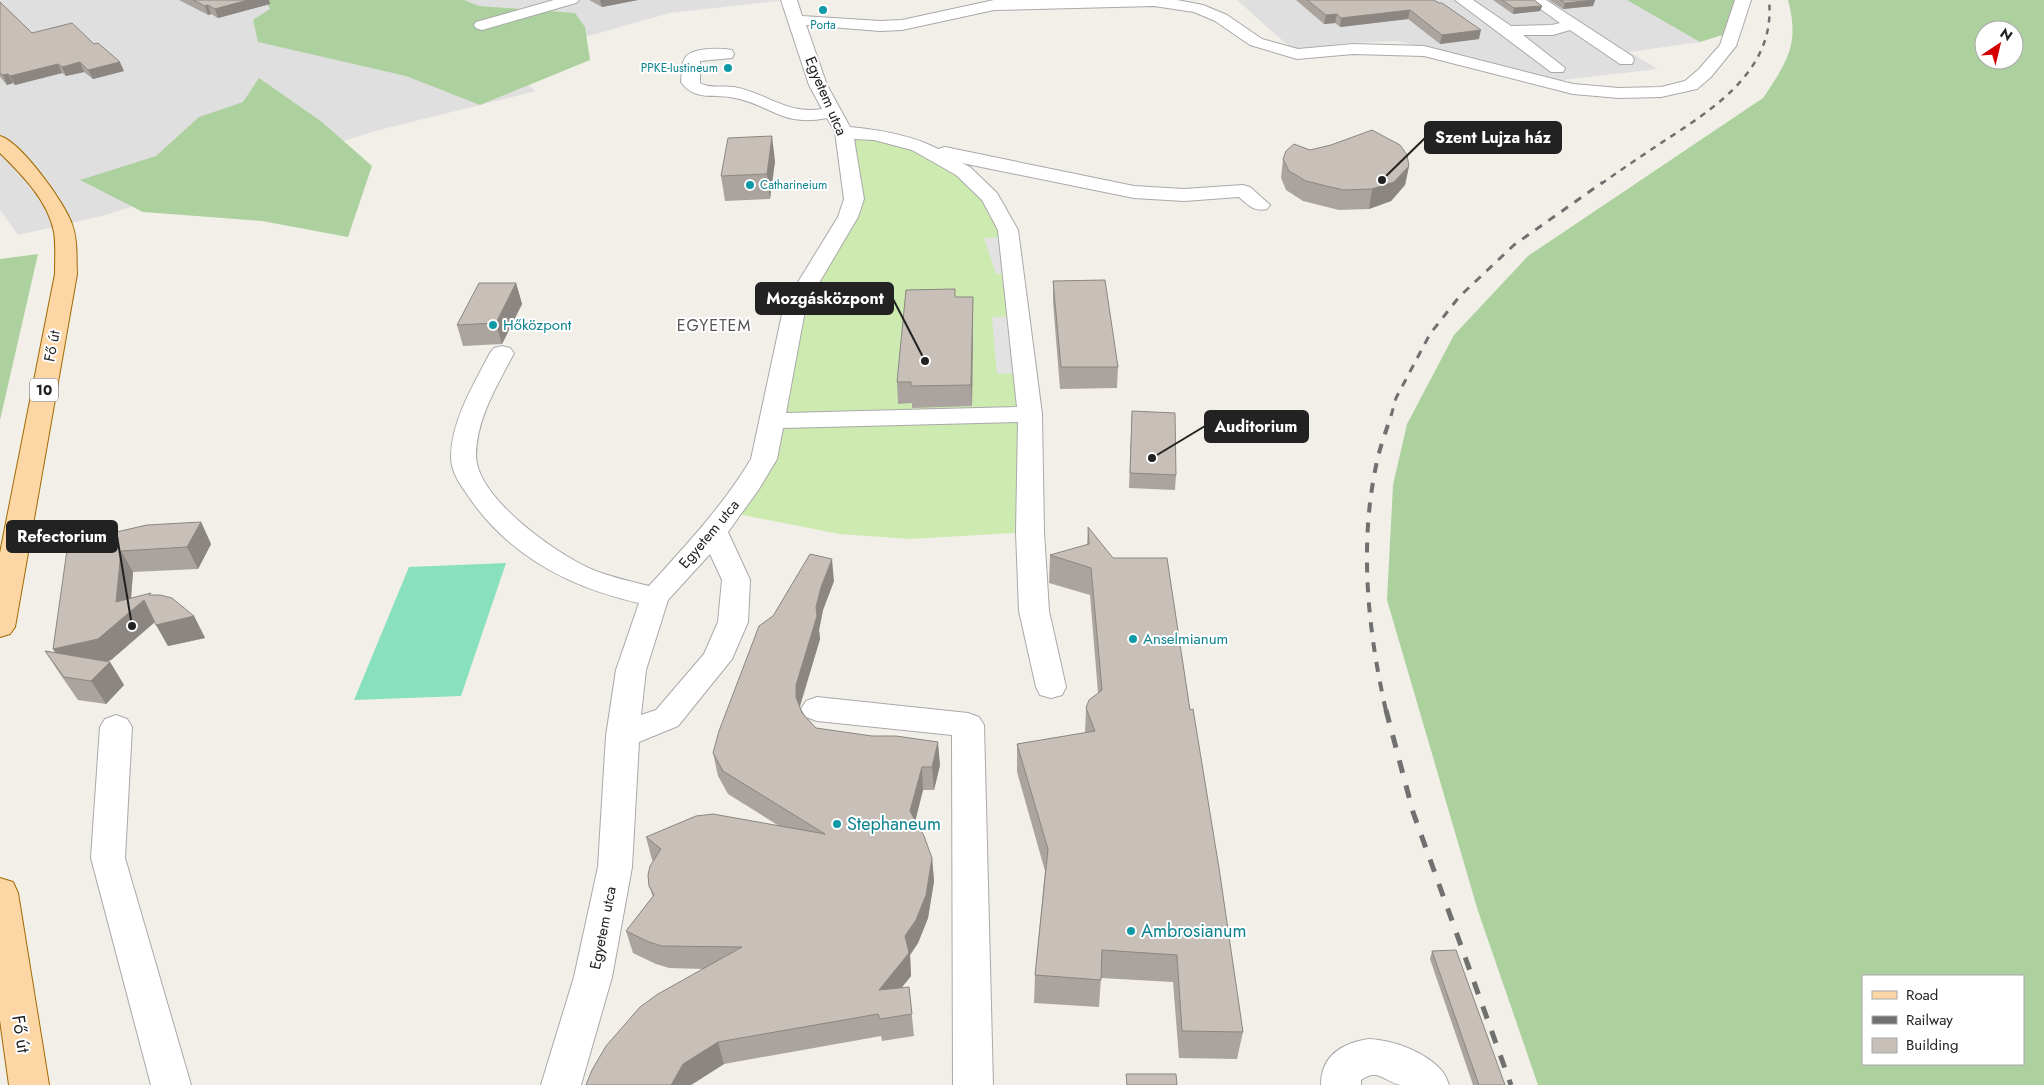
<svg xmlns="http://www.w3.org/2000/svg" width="2044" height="1085" font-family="Jost,sans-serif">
  <rect width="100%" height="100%" fill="#f2efe9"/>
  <g fill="#e0dfdf">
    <path d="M0,0H786L670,13L496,62L536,91L379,130L102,216L18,235L0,210Z"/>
    <path d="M1237,0H1638L1702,39L1700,42L1629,52L1658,69L1554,81L1397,41L1346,43L1293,50Z"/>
  </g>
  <path fill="#cdebb0" d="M844,132L919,146L963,171L1008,230L1030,532L910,539L839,534L728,512L750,483L795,305L848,217Z"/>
  <g fill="#add19e" fill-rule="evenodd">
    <path d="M265,0H464L479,6L575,13L585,27L590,60L480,105L406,76L258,42L253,20L270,9Z"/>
    <path d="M1627,0H1750L1749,5L1729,33L1700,42Z"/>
    <path d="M1788,0H2044V1085H1538L1478,911L1387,600L1393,485L1407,424L1454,335L1528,256L1763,98C1787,62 1800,45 1788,0ZM1984,30H2014V60H1984ZM1863,976H2023V1064H1863Z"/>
    <path d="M259,78L322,122L372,166L348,237L262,221L143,212L80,180L156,156L199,117L243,102Z"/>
    <path d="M38,254L0,420V259Z"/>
  </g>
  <path fill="#88e0be" d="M506,563L461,696L354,700L409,567Z"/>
  <g fill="#e2e2e2">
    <path d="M1009,237L1014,273L996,274L984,238Z"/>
    <path d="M1018,316L1025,373L997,374L992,317Z"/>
  </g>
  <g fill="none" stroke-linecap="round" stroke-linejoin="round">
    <defs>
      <g id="minor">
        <path d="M554,0H579L576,3L482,30L476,28L474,25L476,22Z"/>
        <path d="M781,0H797L802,16L880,21L902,20L994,0H1177L1203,5L1227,15L1262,39L1298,49L1353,44L1424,46L1573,84L1619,88L1661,87L1685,81L1699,69L1720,45L1735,0H1751L1736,46L1711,77L1697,89L1661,97L1619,98L1573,94L1424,56L1353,54L1297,59L1250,45L1215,21L1194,12L1154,6L994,10L902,30L880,31L806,25L827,85L850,127C880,130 912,135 938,149L945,147L1134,186L1184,189L1243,185L1250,187L1270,205L1267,209C1254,212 1248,205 1239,197L1184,201L1134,198L962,163L970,167L997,193L1018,230L1042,414L1044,532L1049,611L1066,687L1062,695L1051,698L1040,695L1036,687L1019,611L1016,532L1018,422L783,428L777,459L759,489L728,532L750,580L748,622L732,659L678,726L639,742L632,867L612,977L581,1085H541L574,977L598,867L606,736L616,670L639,603C572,588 511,557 471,500C461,485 451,474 451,456C452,419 474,384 490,353L494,348L502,346L510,348L514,353C498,384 476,419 476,456C477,498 555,553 591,569C610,577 629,581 649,586C686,545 723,506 751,459L784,305L838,217L844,199L835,132L827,118C782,127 773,106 735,98C715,93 695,102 681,82C682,75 681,64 685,58C691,47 721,48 732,50L734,54L732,58L700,61V83C710,89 722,85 734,87C767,93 787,115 822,109L809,85ZM854,139L874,140L912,150L956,175L982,200L998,230L1017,407L786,413L806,305L858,217L864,199ZM710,554L722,580L718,622L704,654L656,710L641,715L646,670L668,600Z"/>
        <path d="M1455,0H1473L1511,26L1552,25L1560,23L1528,0H1546L1632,56L1634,60L1632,64H1620L1570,30L1553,35H1523L1565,68L1563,72H1551Z"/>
        <path d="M817,697L968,713L979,717L984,725L993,1085H953L952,735L817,721L806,717L801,709L806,701Z"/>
        <path d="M116,715L127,719L132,727L125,858L191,1085H151L91,858L100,727L105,719Z"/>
        <path d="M1369,1039C1393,1040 1426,1052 1442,1071C1445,1074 1447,1080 1449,1085C1433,1085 1416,1085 1401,1085C1386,1083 1378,1067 1361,1080V1085H1321C1321,1056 1342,1043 1369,1039Z"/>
      </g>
      <g id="major">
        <path d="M0,136C21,142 65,203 72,224C78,240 76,258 77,274L15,627L10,634L0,637V553L55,274C55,260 56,245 54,232C48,200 21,174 0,153Z"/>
        <path d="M0,878L13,882L18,893L49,1085H9L0,1020Z"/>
      </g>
    </defs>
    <use href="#minor" stroke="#a9a9a9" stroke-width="2"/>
    <use href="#major" stroke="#a06b00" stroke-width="2"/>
    <use href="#minor" fill="#fff" fill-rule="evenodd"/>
    <use href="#major" fill="#fcd6a4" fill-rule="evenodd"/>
    <path stroke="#707070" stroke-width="2.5" stroke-dasharray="6 6" stroke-linecap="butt" d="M1601,184C1622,169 1643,155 1664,141C1715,108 1776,69 1769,0"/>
    <path stroke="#707070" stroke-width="3" stroke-dasharray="8 8" stroke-linecap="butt" d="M1391,416L1396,398L1430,334L1459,297L1514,245L1603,182"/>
    <path stroke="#707070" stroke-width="4" stroke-dasharray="10 10" stroke-linecap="butt" d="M1386,711C1368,631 1359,547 1376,466C1379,449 1386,432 1391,415"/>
    <path stroke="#707070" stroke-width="5" stroke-dasharray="13 13" stroke-linecap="butt" d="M1386,710L1413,812L1511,1085"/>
  </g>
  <g fill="#aba49e">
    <path d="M179,0H269L270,4L218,18L211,14L208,15Z"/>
    <path d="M589,0H638L602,7Z"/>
    <path d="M1296,0H1434L1479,39L1440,44L1408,19L1340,27L1335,23L1324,24Z"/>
    <path d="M1493,0H1534L1542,6L1540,11L1513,14Z"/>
    <path d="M1549,0H1595L1593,6L1563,9Z"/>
    <path d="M0,2L32,33L94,44L124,71L93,79L84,72L66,76L62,73L15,85L13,83L7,85L0,77Z"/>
    <path d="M1310,150L1409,166L1405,185L1391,201L1369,209L1339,210L1303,201L1286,190L1281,178L1283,159Z"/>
    <path d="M775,161L770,199L725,201L721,176Z"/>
    <path d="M1053,281L1118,367L1117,388L1060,389L1053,302Z"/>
    <path d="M516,283L522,304L502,344L463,346L457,325Z"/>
    <path d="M956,297H973V317L972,406L912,408V403L898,404L897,382Z"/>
    <path d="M1132,411L1176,475L1175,490L1129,488Z"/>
    <path d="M201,522L211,544L198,569L133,572L131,598L152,595L194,616L205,638L168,646L155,622L111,660L105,662H110L124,685L106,704L78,700L60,674L45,651L56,653L68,543Z"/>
    <path d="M1088,527L1190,710L1243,1032L1237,1059L1179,1058L1173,982L1101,978L1099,1007L1034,1003L1035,975L1045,871L1017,772V744L1085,733L1086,708L1098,693L1090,595L1049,583L1050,555L1087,545Z"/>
    <path d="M834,581L823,610L819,630L820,639L800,707L802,713L816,728L940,765L934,790H923L915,821L932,858L934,881L928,918L918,943L910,955L911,976L902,987H909L914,1036L882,1041L881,1036L724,1064L691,1085L703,969L669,968L656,964L633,953L626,931L653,897L649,886L653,861L652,860L646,837L779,826L728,794L718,776L713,753Z"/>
    <path d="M1432,951L1505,1085H1473L1430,959Z"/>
  </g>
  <g fill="#8b8681">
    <path d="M248,0H269L270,4L218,18L215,9Z"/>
    <path d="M600,0H638L602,7Z"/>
    <path d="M1595,0L1593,6L1563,9L1565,3Z"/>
    <path d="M208,5L211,14L208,15L205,6Z"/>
    <path d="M1542,6L1540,11L1513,14L1514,8Z"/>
    <path d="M1410,10L1408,19L1340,27L1341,18Z"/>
    <path d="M1337,14L1335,23L1324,24L1326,15Z"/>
    <path d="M1481,30L1479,39L1440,44L1442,35Z"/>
    <path d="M80,62L84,72L66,76L62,67Z"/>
    <path d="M120,62L124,71L93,79L88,70Z"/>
    <path d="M58,64L62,73L15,85L10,76Z"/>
    <path d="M8,74L13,83L7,85L3,75Z"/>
    <path d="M772,136L775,161L770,199L767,174Z"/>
    <path d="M1409,166L1405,185L1391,201L1369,209L1372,189Z"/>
    <path d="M516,283L522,304L502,344L496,323Z"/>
    <path d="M973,297V317L972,406L971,385Z"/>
    <path d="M201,522L211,544L198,569L187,547Z"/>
    <path d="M121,551L133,572L130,611L144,600L156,621L111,660L67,671L53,649L116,602Z"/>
    <path d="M832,559L834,581L823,610L819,630L820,639L799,708L796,697V685L816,607L821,587Z"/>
    <path d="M194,616L205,638L168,646L156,625Z"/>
    <path d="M110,662L124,685L106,704L91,681Z"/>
    <path d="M938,742L940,765L934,790L932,767Z"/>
    <path d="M922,767L923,790L912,834L910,811Z"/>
    <path d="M932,858L934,881L928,918L918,943L910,955L911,976L882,1012L879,990L905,936Z"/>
    <path d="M718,1042L724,1064L691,1085H671L683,1064Z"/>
  </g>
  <g fill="#c7bfb8" stroke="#8b8681">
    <path d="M193,0H248L215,9L208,5L205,6Z"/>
    <path d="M1307,0H1434L1439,3H1442L1481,30L1442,35L1410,10L1341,18L1337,14L1326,15Z"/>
    <path d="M1502,0H1534L1542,6L1514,8Z"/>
    <path d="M1560,0H1595L1565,3Z"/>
    <path d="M0,2L32,33L72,23L94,44L98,43L120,62L88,70L80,62L62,67L58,64L10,76L8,74L3,75L0,73Z"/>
    <path d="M1372,130L1400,145L1407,155L1409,166L1394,182L1372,189L1343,190L1306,181L1289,171L1283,159L1286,151L1294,144L1310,150L1331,145Z"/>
    <path d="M772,136L767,174L721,176L728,138Z"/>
    <path d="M1105,280L1118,367H1061L1053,281Z"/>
    <path d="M479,283H516L496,323L457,325Z"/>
    <path d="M955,289V297H973L971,385L911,386V382H897L906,290Z"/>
    <path d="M1132,411L1175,413L1176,475L1130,473Z"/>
    <path d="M201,522L187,547L121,551L116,602L151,593L149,595H160L172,598L194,616L156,625L144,600L98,639L53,649L68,543L147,525Z"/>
    <path d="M1088,527L1113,558H1167L1190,710L1193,709L1219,868L1243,1032L1182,1031L1177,955L1102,950L1101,980L1035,975L1048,849L1017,744L1095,731L1086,708L1089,700L1102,690L1091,568L1050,555L1089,544Z"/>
    <path d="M810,554L832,559L821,587L816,607L817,616L796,685V697L802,713L816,728L872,736H896L938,742L932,767H922L910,811L924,836L932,858L926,895L916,920L905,936L909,953L879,990L909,987L912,1014L880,1019L878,1014L718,1042L683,1064L671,1085H586L592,1070L606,1046L640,1007L658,994L742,947L662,946L649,942L626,931L654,895L649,886L648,875L650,866L661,849L646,837L696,816L713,814L825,834L723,771L713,753L719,731L759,626L773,616Z"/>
    <path d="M45,651L110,662L91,681L64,677Z"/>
    <path d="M1456,950L1505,1085H1479L1432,951Z"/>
    <path d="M1126,1074H1176L1177,1085H1127Z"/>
  </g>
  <g fill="#0f9aa8" stroke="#fff" stroke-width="2">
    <circle cx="823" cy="10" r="5"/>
    <circle cx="728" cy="68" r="5"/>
    <circle cx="750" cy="185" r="5"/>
    <circle cx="493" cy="325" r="5"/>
    <circle cx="1133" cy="639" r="5"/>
    <circle cx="837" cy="824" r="5"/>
    <circle cx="1131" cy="931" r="5"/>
  </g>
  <g text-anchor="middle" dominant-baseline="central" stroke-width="4" stroke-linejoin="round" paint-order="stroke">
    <g font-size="12" fill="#0d838f" stroke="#fff">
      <text x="823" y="25">Porta</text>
      <text x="718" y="68" text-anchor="end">PPKE-Iustineum</text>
      <text x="760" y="185" text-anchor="start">Catharineium</text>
    </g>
    <rect fill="#fff" stroke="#646464" stroke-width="1" x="30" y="378.5" width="28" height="23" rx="4"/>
    <g font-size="14" font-weight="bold" fill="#222">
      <text x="44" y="390">10</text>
    </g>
    <g font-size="15" fill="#222" stroke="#fff">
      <text transform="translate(826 96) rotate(67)">Egyetem utca</text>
      <text transform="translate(52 346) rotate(-79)">Fő út</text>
      <text transform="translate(709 534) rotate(-50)">Egyetem utca</text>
      <text transform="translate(603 928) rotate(-79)">Egyetem utca</text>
    </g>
    <g font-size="15" fill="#0d838f" stroke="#fff" text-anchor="start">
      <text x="503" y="325">Hőközpont</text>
      <text x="1143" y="639">Anselmianum</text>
    </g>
    <g font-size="16" letter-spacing="1" fill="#555" stroke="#fff">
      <text x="714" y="325">EGYETEM</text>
    </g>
    <g font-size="18" fill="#0d838f" stroke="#fff" text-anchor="start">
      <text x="847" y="824">Stephaneum</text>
      <text x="1141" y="931">Ambrosianum</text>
    </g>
    <g font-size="18" fill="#222" stroke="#fff">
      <text transform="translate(21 1034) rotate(81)">Fő út</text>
    </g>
  </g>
  <path fill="none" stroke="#222" stroke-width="2" d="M1382 180L1425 138M925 361L893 299M1152 458L1205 426M132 626L117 536"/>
  <g fill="#222" stroke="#fff" stroke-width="2">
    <circle cx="1382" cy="180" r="5"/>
    <circle cx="925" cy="361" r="5"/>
    <circle cx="1152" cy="458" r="5"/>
    <circle cx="132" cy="626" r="5"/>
  </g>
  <g fill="#222" stroke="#222" stroke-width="2">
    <rect x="1425" y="122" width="136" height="31" rx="5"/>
    <rect x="756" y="283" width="137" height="31" rx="5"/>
    <rect x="1205" y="411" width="103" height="31" rx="5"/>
    <rect x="7" y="521" width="110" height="31" rx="5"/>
  </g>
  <g font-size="16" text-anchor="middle" font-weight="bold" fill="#fff">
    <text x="1493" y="143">Szent Lujza ház</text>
    <text x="825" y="304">Mozgásközpont</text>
    <text x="1256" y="432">Auditorium</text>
    <text x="62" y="542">Refectorium</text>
  </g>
  <rect x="1862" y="975" width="162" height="90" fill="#ffffff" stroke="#a7a7a7"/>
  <rect x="1872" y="991" width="25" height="8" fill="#fcd6a4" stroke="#a7a7a7"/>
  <text x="1906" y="1000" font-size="15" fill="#222222">Road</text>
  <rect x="1872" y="1016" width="25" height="8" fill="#707070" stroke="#a7a7a7"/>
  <text x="1906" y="1025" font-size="15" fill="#222222">Railway</text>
  <rect x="1872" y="1038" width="25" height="15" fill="#c7bfb8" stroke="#a7a7a7"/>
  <text x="1906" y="1050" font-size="15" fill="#222222">Building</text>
  <g transform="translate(1999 45) rotate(35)"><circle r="24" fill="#ffffff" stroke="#a7a7a7"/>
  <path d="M0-4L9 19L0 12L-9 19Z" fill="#d40000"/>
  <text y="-8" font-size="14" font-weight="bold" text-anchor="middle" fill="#222222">N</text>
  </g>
</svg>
